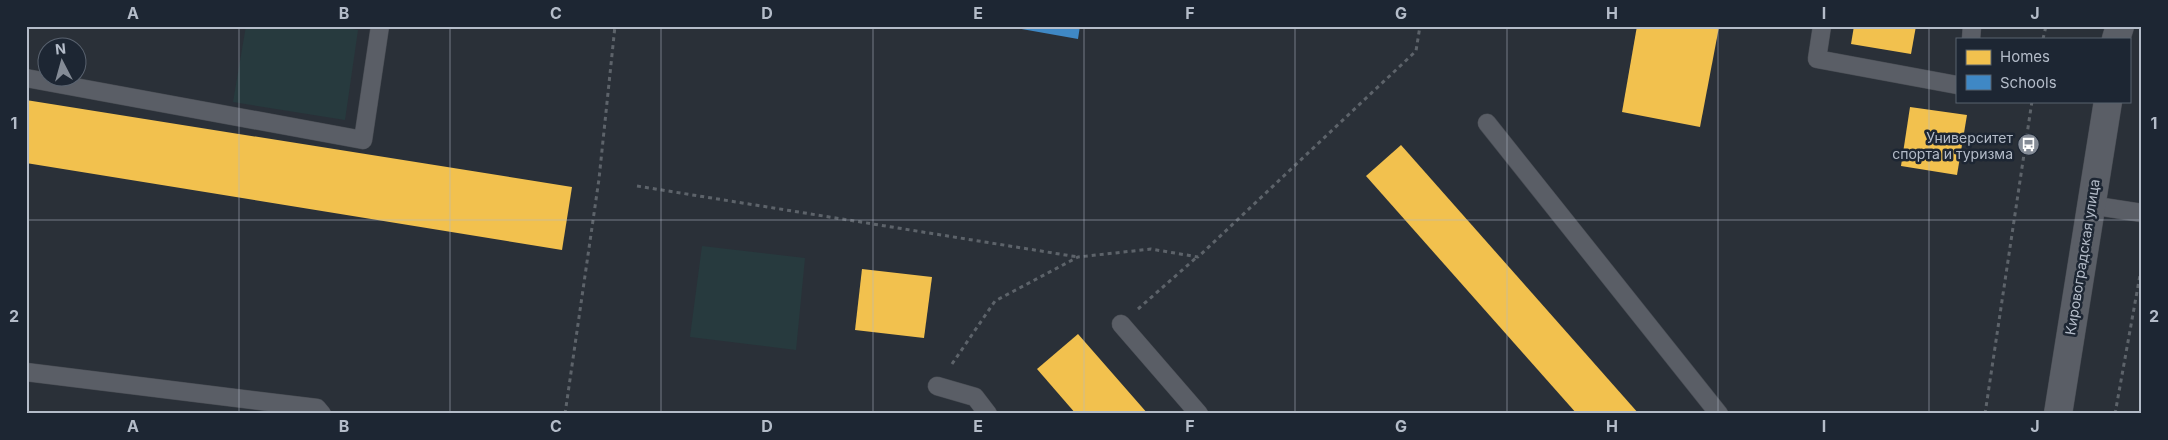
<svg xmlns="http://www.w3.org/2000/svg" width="2168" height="440" font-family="Inter,sans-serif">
  <rect width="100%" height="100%" fill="#2a3038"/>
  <g fill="#273a3e">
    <path d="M246,26H332L358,30L345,120L233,102Z"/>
    <path d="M702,246L805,258L796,350L690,337Z"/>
  </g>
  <g fill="#f2c14e">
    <path d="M1637,26L1719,27L1700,127L1622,112Z"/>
    <path d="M1854,26H1916L1911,54L1851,44Z"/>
    <path d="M26,100L572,187L562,250L26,163Z"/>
    <path d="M1910,107L1967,115L1957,175L1901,166Z"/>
    <path d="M1401,145L1639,414H1577L1366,176Z"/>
    <path d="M862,269L932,277L924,338L855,330Z"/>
    <path d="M1078,334L1148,414H1076L1037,369Z"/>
  </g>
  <path fill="#3f88c5" d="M1005,26H1080L1078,39Z"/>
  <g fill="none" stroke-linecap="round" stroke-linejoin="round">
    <defs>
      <g id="service">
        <path d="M1822,26L1817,59L1957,85"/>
        <path d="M1971,39L1972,26"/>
        <path d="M26,78L363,140L380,26"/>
        <path d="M1487,123L1719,414"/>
        <path d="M2090,205L2142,213"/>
        <path d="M1121,324L1199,414"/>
        <path d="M26,372L317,408L322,414"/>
        <path d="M937,386L975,397L988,414"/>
      </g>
      <g id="tertiary">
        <path d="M2116,39L2120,26"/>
        <path d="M2058,414L2108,101"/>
      </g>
    </defs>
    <use href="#service" stroke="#484c53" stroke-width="19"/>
    <use href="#tertiary" stroke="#484c53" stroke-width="29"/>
    <g stroke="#5d636a" stroke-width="3" stroke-dasharray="4 4" stroke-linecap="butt">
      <path d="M2043,39L2046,26"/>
      <path d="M637,186L1078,257"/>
      <path d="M1138,309L1197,257"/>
      <path d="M952,364L995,301L1078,257L1151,249L1198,257L1416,51L1420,26"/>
      <path d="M565,414L599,179L615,26"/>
      <path d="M1985,414L2032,101"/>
      <path d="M2115,414L2142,264"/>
    </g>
    <use href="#service" stroke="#5a5e66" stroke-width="18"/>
    <use href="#tertiary" stroke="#5a5e66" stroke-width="28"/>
  </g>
  <path fill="none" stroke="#b4bcc9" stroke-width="1" stroke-opacity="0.55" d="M239,26V414M450,26V414M661,26V414M873,26V414M1084,26V414M1295,26V414M1507,26V414M1718,26V414M1929,26V414M26,220H2142"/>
  <defs>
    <symbol id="bus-disc" viewBox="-11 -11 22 22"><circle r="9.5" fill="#848b96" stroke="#1d2633"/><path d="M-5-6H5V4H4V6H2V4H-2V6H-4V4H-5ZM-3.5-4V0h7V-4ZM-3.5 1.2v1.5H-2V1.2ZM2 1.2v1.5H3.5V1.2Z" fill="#fff"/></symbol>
  </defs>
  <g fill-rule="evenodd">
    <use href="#bus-disc" x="2016" y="132" width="25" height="25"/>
  </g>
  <g text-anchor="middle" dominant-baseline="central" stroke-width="5" stroke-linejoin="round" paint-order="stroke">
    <g font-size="14" fill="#b4bcc9" stroke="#1d2633" text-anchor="end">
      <text x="2013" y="137">Университет<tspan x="2013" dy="16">спорта и туризма</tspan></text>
    </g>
    <g font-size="14" fill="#b4bcc9" stroke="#1d2633">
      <text transform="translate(2082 257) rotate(-81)">Кировоградская улица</text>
    </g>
  </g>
  <rect width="2168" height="440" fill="none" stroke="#1d2633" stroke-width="55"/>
  <rect x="1956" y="38" width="175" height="65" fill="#1d2633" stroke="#59626f"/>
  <rect x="1966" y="50" width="25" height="15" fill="#f2c14e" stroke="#59626f"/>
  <text x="2000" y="62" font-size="15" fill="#b4bcc9">Homes</text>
  <rect x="1966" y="75" width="25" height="15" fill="#3f88c5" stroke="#59626f"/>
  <text x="2000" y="88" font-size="15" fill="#b4bcc9">Schools</text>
  <g transform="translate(62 62) rotate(354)"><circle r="24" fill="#1d2633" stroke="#59626f"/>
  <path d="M0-4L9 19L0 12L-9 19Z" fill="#848b96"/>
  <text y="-8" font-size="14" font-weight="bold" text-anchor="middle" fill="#b4bcc9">N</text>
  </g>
  <rect x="28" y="28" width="2112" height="384" fill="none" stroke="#b4bcc9" stroke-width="2"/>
  <g font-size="16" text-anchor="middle" font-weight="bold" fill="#b4bcc9">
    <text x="133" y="19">A</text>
    <text x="344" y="19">B</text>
    <text x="556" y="19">C</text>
    <text x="767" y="19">D</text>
    <text x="978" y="19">E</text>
    <text x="1190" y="19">F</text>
    <text x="1401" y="19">G</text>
    <text x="1612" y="19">H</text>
    <text x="1824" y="19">I</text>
    <text x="2035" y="19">J</text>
    <text x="14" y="129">1</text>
    <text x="2154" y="129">1</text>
    <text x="14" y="322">2</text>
    <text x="2154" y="322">2</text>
    <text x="133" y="432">A</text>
    <text x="344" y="432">B</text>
    <text x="556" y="432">C</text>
    <text x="767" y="432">D</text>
    <text x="978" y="432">E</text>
    <text x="1190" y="432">F</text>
    <text x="1401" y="432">G</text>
    <text x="1612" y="432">H</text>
    <text x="1824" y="432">I</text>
    <text x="2035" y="432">J</text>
  </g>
</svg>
